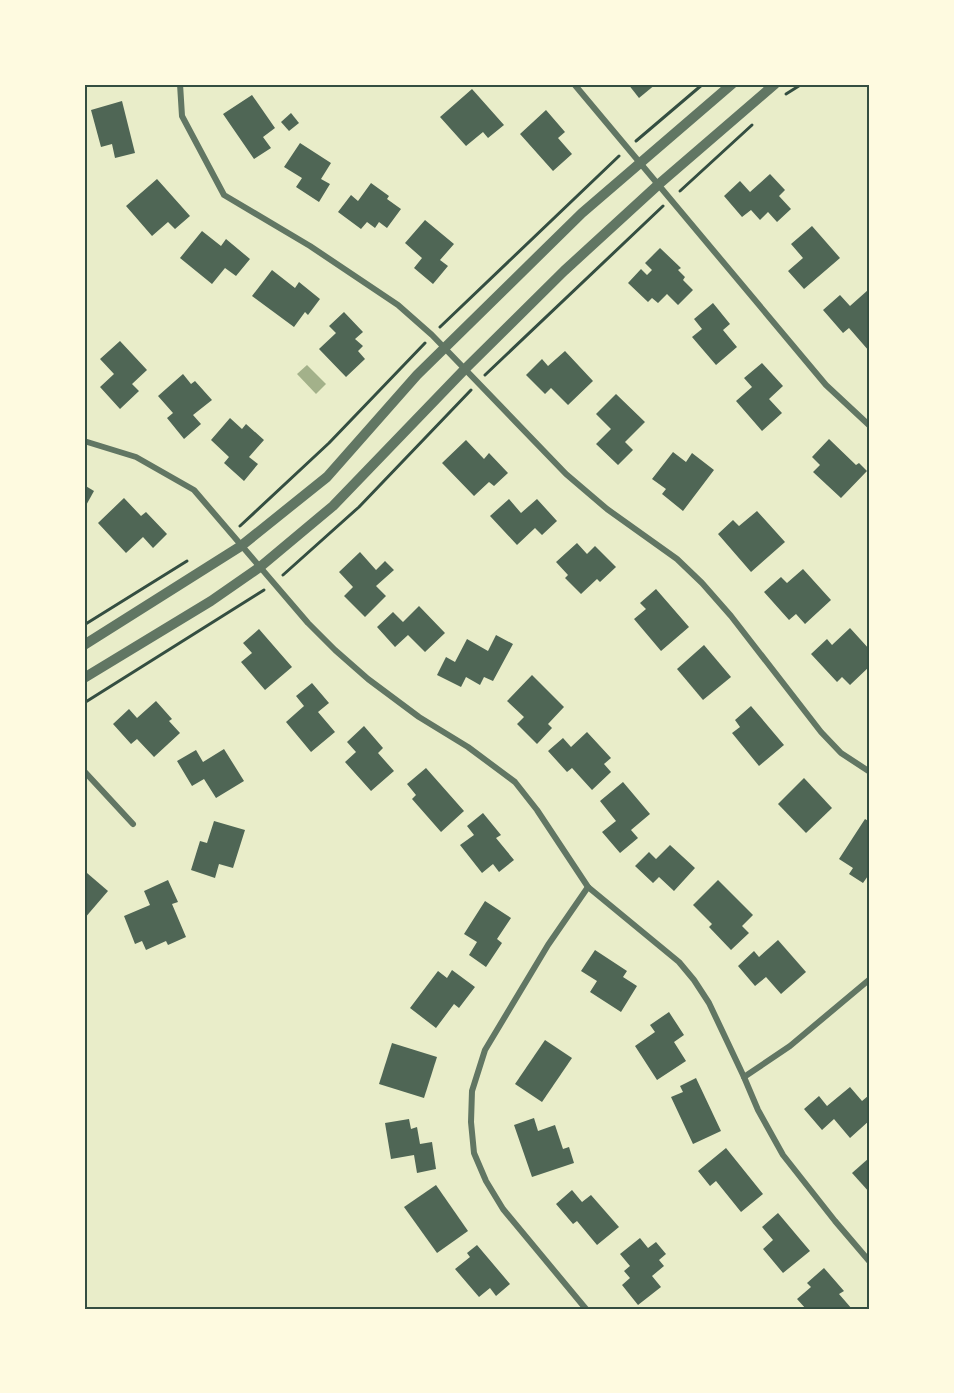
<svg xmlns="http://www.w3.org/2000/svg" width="954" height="1393" font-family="Jost,sans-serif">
  <rect width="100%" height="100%" fill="#e9edc9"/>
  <path fill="#a3b18a" d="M307,365L326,384L316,394L297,374Z"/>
  <g fill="#4f6655">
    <path d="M628,84H656L639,98Z"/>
    <path d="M472,89L504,125L488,138L483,132L466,146L440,117Z"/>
    <path d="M252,95L275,128L263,137L271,148L254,159L223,114Z"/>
    <path d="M122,101L135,153L115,158L112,144L101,147L91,110Z"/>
    <path d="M546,110L565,132L558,138L572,154L553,171L520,134Z"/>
    <path d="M291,113L299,123L289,131L281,122Z"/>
    <path d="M300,143L331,163L321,179L330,184L319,202L296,187L302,178L284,167Z"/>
    <path d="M770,174L785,190L779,196L791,209L777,222L768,212L760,220L751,210L742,217L724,196L740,181L750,192Z"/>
    <path d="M157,179L190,216L175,229L168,222L152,236L126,206Z"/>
    <path d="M371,183L389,196L387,199L401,209L387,228L379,222L375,228L367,222L361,229L338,212L351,195L358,201Z"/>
    <path d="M425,220L454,244L440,260L448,266L433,284L414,268L422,258L405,243Z"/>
    <path d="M812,226L840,258L804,289L788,271L803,258L791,244Z"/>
    <path d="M202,231L221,246L226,239L250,259L236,276L225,268L212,284L180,258Z"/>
    <path d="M660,248L681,268L678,270L685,277L683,280L693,290L678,305L667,294L658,303L652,298L648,302L628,283L641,269L647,275L652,270L645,263Z"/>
    <path d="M272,270L295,288L299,282L320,299L308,315L305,312L294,327L252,296Z"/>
    <path d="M868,290L870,293L869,351L849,328L843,333L823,310L840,295L850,306Z"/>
    <path d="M713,303L730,324L723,330L737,347L716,365L692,337L702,329L694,319Z"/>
    <path d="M344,312L363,332L355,339L363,346L358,351L365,359L346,377L319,349L336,333L329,326Z"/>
    <path d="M120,341L147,370L132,384L139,391L120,409L100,387L114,374L100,359Z"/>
    <path d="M565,351L593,381L568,405L551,388L545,394L526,375L542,359L548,366Z"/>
    <path d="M762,363L783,386L769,399L782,413L762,431L736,401L752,387L744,378Z"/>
    <path d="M183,374L191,384L195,381L212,400L193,415L201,424L184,439L167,418L173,413L158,396Z"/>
    <path d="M616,394L645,422L625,442L633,450L618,465L596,444L611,429L596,414Z"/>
    <path d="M230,418L242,429L246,424L264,440L249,457L258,464L244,481L224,463L229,457L211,440Z"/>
    <path d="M829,439L856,465L859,463L867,471L841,498L813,472L820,465L812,457Z"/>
    <path d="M466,440L484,459L489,453L508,473L494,486L489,482L474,496L442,463Z"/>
    <path d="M673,452L686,462L692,453L714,470L683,511L662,494L666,489L652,479Z"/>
    <path d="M84,485L94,491L84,509Z"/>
    <path d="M124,498L141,516L146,512L167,534L153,548L143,537L126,553L98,523Z"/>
    <path d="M509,499L521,513L537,499L557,521L542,535L535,528L517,545L490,516Z"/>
    <path d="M757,511L785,542L751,572L718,534L733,520L739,526Z"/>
    <path d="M577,543L587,554L595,546L616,567L600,582L597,579L581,594L565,578L568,575L556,562Z"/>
    <path d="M360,552L376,570L385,561L394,570L376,586L386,596L365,617L344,596L353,587L339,572Z"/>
    <path d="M803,569L831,600L805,624L796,614L789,620L764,592L781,577L787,583Z"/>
    <path d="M656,589L689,627L661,651L634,619L646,609L640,603Z"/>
    <path d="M419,606L445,633L425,652L408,635L395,647L377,627L393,612L403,622Z"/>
    <path d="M850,628L870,650V666L850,685L842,677L837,682L811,654L827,639L832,645Z"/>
    <path d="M259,629L292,667L265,690L241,662L252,653L243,643Z"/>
    <path d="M496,635L513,644L493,681L484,677L480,685L466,677L461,687L437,675L446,657L455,662L467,639L488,651Z"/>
    <path d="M704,645L731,677L703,700L677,669Z"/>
    <path d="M532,675L564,707L548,724L552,728L537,744L517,724L524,717L507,701Z"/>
    <path d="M312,683L329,703L318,712L335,732L311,752L286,722L304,706L296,696Z"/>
    <path d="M156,701L172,719L169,721L180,733L154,757L137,739L131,744L113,724L129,709L137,718Z"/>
    <path d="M751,706L784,745L759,766L732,733L740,727L735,720Z"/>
    <path d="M364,726L383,748L378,753L394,771L371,791L345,762L356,752L347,742Z"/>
    <path d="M587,732L611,758L604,764L611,772L592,790L572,768L567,772L548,751L563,738L571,747Z"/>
    <path d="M224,749L244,781L216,798L204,779L192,786L177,761L196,750L203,762Z"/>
    <path d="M426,768L464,811L441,832L412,799L416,795L407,784Z"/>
    <path d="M804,778L832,808L806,833L778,804Z"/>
    <path d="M623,782L650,814L631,830L638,838L620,853L602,832L616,821L600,801Z"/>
    <path d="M483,813L501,835L496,838L514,860L499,872L493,864L482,873L460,845L474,835L467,826Z"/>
    <path d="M865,819L870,822V873L863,883L849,874L853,868L839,859Z"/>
    <path d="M214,821L245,830L233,868L219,864L215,878L191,870L200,841L207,843Z"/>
    <path d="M670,845L695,868L674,891L659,877L653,883L635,866L649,852L656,859Z"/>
    <path d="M87,873L108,891L84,919V877Z"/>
    <path d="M168,880L178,902L172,904L186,937L168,945L166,941L146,950L142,941L135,944L124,916L150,905L144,891Z"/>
    <path d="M718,880L753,915L742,926L749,933L731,950L709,927L712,924L693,905Z"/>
    <path d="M485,901L511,918L497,939L502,943L486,967L469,955L477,942L464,934Z"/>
    <path d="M778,940L806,972L781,994L766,977L755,986L738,966L754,951L759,957Z"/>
    <path d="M595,950L627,971L623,977L637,986L621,1012L590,992L597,981L581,971Z"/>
    <path d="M452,970L475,987L459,1008L454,1004L436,1028L410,1008L438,971L447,978Z"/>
    <path d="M669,1012L684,1035L674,1042L686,1061L657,1080L635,1046L655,1032L650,1025Z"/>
    <path d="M545,1040L572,1058L542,1102L515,1084Z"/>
    <path d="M392,1043L437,1057L424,1098L379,1084Z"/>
    <path d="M696,1078L721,1131L693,1144L671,1097L683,1092L680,1086Z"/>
    <path d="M850,1087L862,1101L868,1096L870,1098V1120L850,1138L834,1119L822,1130L804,1109L819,1096L827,1106Z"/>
    <path d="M534,1118L538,1131L555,1125L563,1149L569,1147L574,1163L532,1177L514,1125Z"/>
    <path d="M409,1119L411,1129L417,1127L420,1144L432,1142L436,1169L417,1173L414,1155L391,1159L385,1123Z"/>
    <path d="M726,1148L763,1194L741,1212L716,1181L710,1186L698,1171Z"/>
    <path d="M869,1158L870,1159V1193L852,1173Z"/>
    <path d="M436,1185L468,1231L437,1253L404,1207Z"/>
    <path d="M572,1190L582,1202L591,1195L619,1227L597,1245L577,1221L573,1224L556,1204Z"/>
    <path d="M778,1213L810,1251L783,1273L763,1249L773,1240L762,1227Z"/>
    <path d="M640,1238L648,1248L656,1242L666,1254L659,1260L664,1266L652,1276L661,1287L638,1305L622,1285L630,1278L624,1271L630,1266L620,1254Z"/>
    <path d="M477,1245L510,1284L496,1296L490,1288L479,1297L455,1269L470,1257L467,1253Z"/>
    <path d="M824,1268L844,1291L839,1294L852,1309H806L797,1299L811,1287L807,1283Z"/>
  </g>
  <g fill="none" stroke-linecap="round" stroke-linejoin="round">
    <g stroke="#344e41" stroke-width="3">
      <path d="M786,94L802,84"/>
      <path d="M636,141L703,84"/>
      <path d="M680,191L752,125"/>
      <path d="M440,327L619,156"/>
      <path d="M485,375L663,206"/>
      <path d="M240,526L329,443L425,343"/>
      <path d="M283,575L359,507L471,390"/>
      <path d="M84,625L187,561"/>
      <path d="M84,703L264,590"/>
    </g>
    <g stroke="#617663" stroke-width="6">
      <path d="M180,84L182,116L224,195L310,246L398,305L432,335L566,474L607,509L677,559L702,583L731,616L821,732L841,753L870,772"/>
      <path d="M574,84L826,385L870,426"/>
      <path d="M84,441L136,457L194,490L308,623L335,650L368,679L419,717L468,747L515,782L537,810L588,887L679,962L694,980L709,1003L744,1077L758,1110L783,1155L835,1221L870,1262"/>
      <path d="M84,771L133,824"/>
      <path d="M744,1077L790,1046L870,979"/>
      <path d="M586,1309L503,1209L486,1181L474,1153L471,1122L472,1091L485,1050L548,945L588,887"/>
    </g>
    <g stroke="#617663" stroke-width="10">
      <path d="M84,645L241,546L327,477L417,375L582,213L732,84"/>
      <path d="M84,678L211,601L260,567L333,506L464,370L564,271L659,184L775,84"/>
    </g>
  </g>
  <rect width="954" height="1393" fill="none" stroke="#fefae0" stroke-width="171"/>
  <rect x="86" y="86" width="782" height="1222" fill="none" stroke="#344e41" stroke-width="2"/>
</svg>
